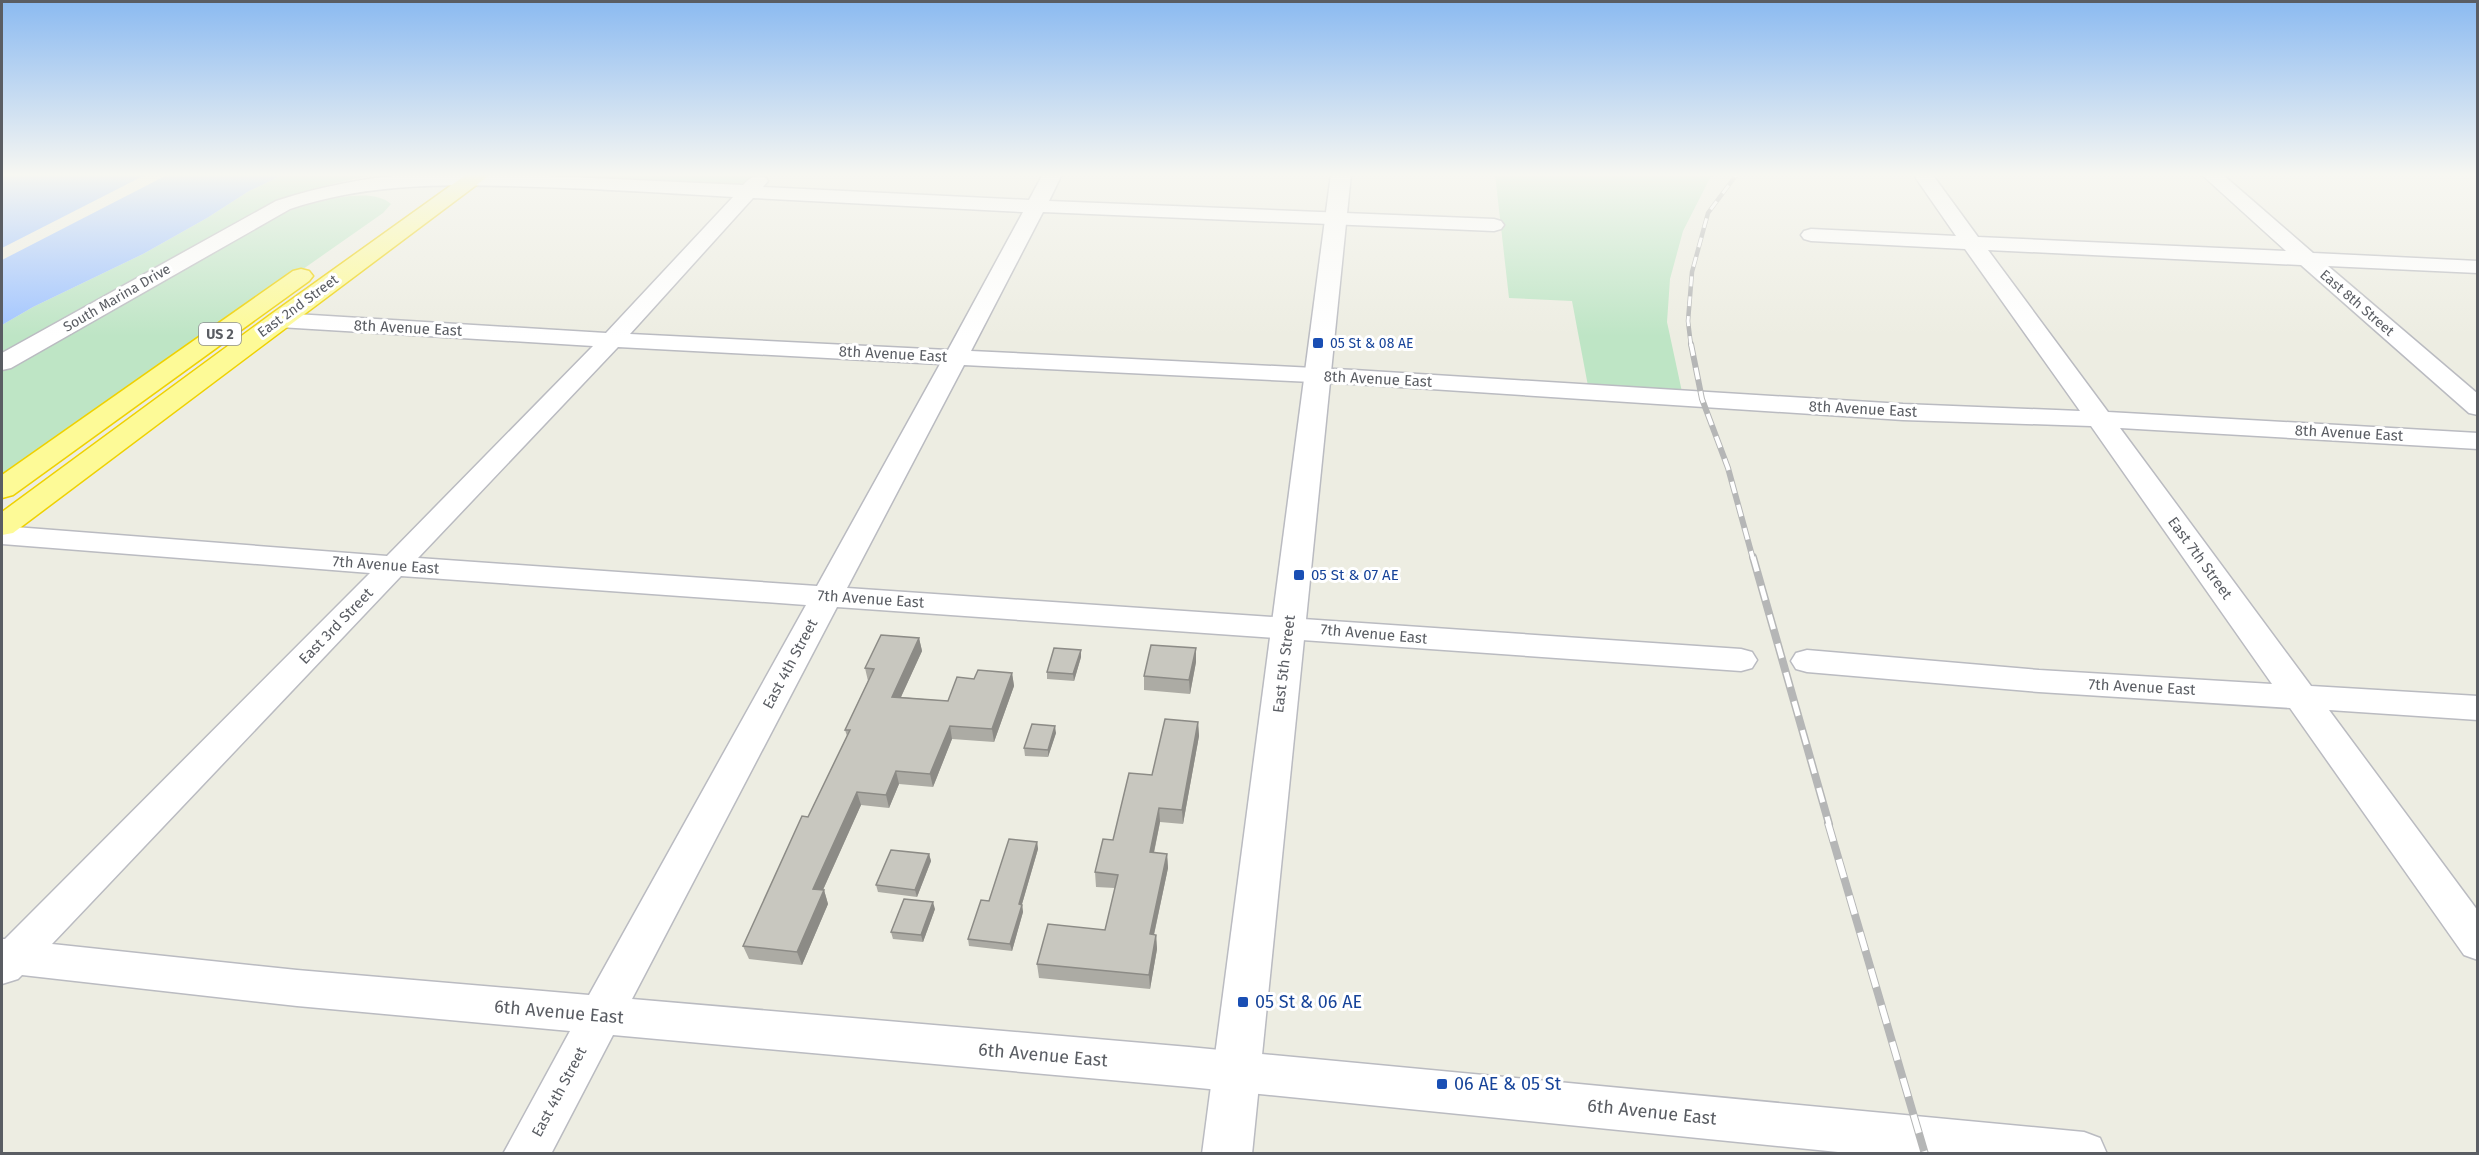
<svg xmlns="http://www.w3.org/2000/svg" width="2479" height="1155" font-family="'Fira Sans',sans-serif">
  <rect width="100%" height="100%" fill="#edede2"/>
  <g fill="#bee5c5">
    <path d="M285,174H382C345,179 309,189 275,203L276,216C300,206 369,183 391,204L383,213L2,480V325L33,307L143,254L207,218L249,191Z"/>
    <path d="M509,174H757L750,181L737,186Z"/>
    <path d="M1495,174H1714L1710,178L1683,231L1670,279L1667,322L1682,392L1588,386L1572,301L1509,298Z"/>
  </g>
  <g fill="#a0c4ff">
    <path d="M2,174H147L2,248Z"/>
    <path d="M169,174H285L249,191L207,218L143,254L33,307L2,325V260Z"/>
  </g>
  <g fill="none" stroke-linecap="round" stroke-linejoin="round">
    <defs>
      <path id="minor" d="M412,174L526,175L743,185C750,178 754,174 765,177L768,181L763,187L1029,200L1043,174H1062L1049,201L1494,219L1501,221L1504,225L1501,229L1494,231L1043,212L971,351L1354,370L1903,404L2080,411L1965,249L1811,241L1804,239L1801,235L1804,231L1811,229L1956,236L1913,174H1932L1978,237L2286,251L2201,174H2222L2313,253L2478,261V273L2328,266L2478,394V415L2469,413L2301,265L1988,250L2108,412L2478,433V449L2120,428L2311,686L2478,696V720L2329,710L2478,911V960L2464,955L2290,708L2039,692L1807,672L1796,669L1791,661L1796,653L1807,650L2039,670L2272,684L2091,426L1903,420L1354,384L964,365L847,588L1741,649L1752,652L1757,660L1752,668L1741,671L837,607L632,999L1189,1047L2084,1132L2100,1138L2107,1154H1858L1189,1087L613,1035L551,1154H503L570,1031L297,1006L22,975L18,979L2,984V939H5L370,573L2,544V526L387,556L593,346L279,327L271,325L268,320L271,315L279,313L606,333L733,197C668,193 603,189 538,187C453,184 371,182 290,209L11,368L2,370V353L276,201C321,186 365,178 412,174ZM753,198L1023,212L948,350L630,334ZM618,347L940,364L817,586L418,558ZM401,576L806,605L589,995L297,970L52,944Z"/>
      <path id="tertiary" d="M1331,174H1351L1252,1154H1202Z"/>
      <g id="trunk">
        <path d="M467,174H491L13,533L2,535V512L270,315Z"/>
        <path d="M301,269L309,271L313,276L309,281L13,495L2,498V475L293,271Z"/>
      </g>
    </defs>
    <use href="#minor" stroke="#babbc1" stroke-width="3"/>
    <use href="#tertiary" stroke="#babbc1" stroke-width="3"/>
    <use href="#trunk" stroke="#efd100" stroke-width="3"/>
    <use href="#minor" fill="#fff" fill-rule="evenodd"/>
    <use href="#tertiary" fill="#fff" fill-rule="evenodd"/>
    <use href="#trunk" fill="#fdfa97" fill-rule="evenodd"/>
    <defs>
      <path id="rail-far3" d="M1691,346L1688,321L1692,272L1708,213L1737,174"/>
      <path id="rail-far2" d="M1691,344L1702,399L1728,468L1753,559"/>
      <path id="rail-far1" d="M1753,557L1829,824"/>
      <path id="rail" d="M1828,823L1925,1154"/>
    </defs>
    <use href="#rail-far3" stroke="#b5b6b6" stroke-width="4.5"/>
    <use href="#rail-far2" stroke="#b5b6b6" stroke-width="6"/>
    <use href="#rail-far1" stroke="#b5b6b6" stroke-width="8"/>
    <use href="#rail" stroke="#b5b6b6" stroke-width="8"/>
    <use href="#rail-far3" stroke="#fff" stroke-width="3" stroke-dasharray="10" stroke-linecap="butt"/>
    <use href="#rail-far2" stroke="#fff" stroke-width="4" stroke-dasharray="12" stroke-linecap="butt"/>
    <use href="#rail-far1" stroke="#fff" stroke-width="5" stroke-dasharray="15" stroke-linecap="butt"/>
    <use href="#rail" stroke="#fff" stroke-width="6" stroke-dasharray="19" stroke-linecap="butt"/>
  </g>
  <g fill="#acaba4">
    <path d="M919,638L922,651L901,697L948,701L974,679L1012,673L1014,686L994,742L952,739L933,787L899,784L889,808L861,805L823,890H824L828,904L802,965L749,959L743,946L808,817L847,736L845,730L868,681L865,668Z"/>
    <path d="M1081,650V657L1074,681L1047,679V672Z"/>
    <path d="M1196,662L1190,694L1144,690V676Z"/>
    <path d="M1198,722L1199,736L1183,824L1160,822L1154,853L1167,854L1168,868L1154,935H1156L1157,949L1150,989L1039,978L1037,964L1105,930L1115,888L1096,887L1095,872L1152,775Z"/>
    <path d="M1056,733L1048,757L1025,756L1024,748Z"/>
    <path d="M1037,842L1038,849L1022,904L1023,912L1012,951L969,946L968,939Z"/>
    <path d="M929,854L931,861L917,897L878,892L876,885Z"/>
    <path d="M935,909L923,942L893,939L891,932Z"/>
  </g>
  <g fill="#8c8b86">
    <path d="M919,638L922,651L895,710L892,697Z"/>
    <path d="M1196,648V662L1190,694L1189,680Z"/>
    <path d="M1081,650V657L1074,681L1073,674Z"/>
    <path d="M1012,673L1014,686L994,742L992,729Z"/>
    <path d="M1198,722L1199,736L1183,824L1182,810Z"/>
    <path d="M950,726L952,739L933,787L930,774Z"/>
    <path d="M1055,726L1056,733L1048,757V750Z"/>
    <path d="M896,771L899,784L889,808L886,795Z"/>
    <path d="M857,792L861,805L817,903L813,889Z"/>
    <path d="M1159,808L1160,822L1151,866L1150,852Z"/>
    <path d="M1037,842L1038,849L1020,911L1019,904Z"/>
    <path d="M929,854L931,861L917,897L915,890Z"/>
    <path d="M1167,854L1168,868L1151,948L1150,934Z"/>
    <path d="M824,890L828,904L802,965L797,952Z"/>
    <path d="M933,902L935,909L923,942L921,935Z"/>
    <path d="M1022,905L1023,912L1012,951L1010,944Z"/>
    <path d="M1156,935L1157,949L1150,989L1149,975Z"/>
  </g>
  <g fill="#c8c7bf" stroke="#8c8b86" stroke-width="1.5">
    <path d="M881,635L919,638L892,697L948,701L957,677L974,679L978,670L1012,673L992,729L950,726L930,774L896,771L886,795L857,792L813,889L824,890L797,952L743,946L802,816L808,817L850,730H845L874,669L865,668Z"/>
    <path d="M1151,645L1196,648L1189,680L1144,676Z"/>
    <path d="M1054,648L1081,650L1073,674L1047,672Z"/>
    <path d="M1165,719L1198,722L1182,810L1159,808L1150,852L1167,854L1150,934L1156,935L1149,975L1037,964L1048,924L1105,930L1118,875L1095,872L1103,839L1113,840L1129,773L1152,775Z"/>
    <path d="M1032,724L1055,726L1048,750L1024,748Z"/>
    <path d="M1009,839L1037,842L1019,904L1022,905L1010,944L968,939L981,900L989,901Z"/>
    <path d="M891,850L929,854L915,890L876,885Z"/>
    <path d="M904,899L933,902L921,935L891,932Z"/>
  </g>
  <linearGradient id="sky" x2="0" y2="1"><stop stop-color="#8bbaf1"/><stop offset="0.52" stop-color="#f7f7f2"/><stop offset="1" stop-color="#f7f7f2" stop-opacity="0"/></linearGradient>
  <rect width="2479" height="336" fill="url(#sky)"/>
  <g fill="#1a4fb4" stroke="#fff" stroke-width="2">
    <rect x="1312" y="337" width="12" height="12" rx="3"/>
    <rect x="1293" y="569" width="12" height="12" rx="3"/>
    <rect x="1237" y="996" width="12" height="12" rx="3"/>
    <rect x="1436" y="1078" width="12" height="12" rx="3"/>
  </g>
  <g text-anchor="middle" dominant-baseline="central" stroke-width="6" stroke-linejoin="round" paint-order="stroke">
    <g font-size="14" fill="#5a5d63" stroke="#fff">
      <text transform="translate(117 298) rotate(-30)">South Marina Drive</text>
      <text transform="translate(2357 303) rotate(41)">East 8th Street</text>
      <text transform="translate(298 306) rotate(-36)">East 2nd Street</text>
    </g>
    <rect fill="#fff" stroke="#8c8e92" stroke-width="1.5" x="199" y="323" width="42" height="22" rx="4.5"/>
    <g font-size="14" font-weight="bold" fill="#5a5d63">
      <text x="220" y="334">US 2</text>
    </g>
    <g font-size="14" fill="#164399" stroke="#fff" text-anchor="start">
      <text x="1330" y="343">05 St &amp; 08 AE</text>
    </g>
    <g font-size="15" fill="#5a5d63" stroke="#fff">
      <text transform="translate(408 328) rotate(3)">8th Avenue East</text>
      <text transform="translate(893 354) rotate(3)">8th Avenue East</text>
      <text transform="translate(1378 379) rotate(3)">8th Avenue East</text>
      <text transform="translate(1863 409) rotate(3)">8th Avenue East</text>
      <text transform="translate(2349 433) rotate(3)">8th Avenue East</text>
      <text transform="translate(2200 558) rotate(54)">East 7th Street</text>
      <text transform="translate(386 565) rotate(4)">7th Avenue East</text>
      <text transform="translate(871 599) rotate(4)">7th Avenue East</text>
      <text transform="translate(336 626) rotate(-46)">East 3rd Street</text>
      <text transform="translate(1374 634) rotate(5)">7th Avenue East</text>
      <text transform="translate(790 664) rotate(-62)">East 4th Street</text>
      <text transform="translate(1284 664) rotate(-83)">East 5th Street</text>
      <text transform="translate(2142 687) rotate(3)">7th Avenue East</text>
      <text transform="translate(559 1092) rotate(-62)">East 4th Street</text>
    </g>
    <g font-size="15" fill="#164399" stroke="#fff" text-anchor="start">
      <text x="1311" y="575">05 St &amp; 07 AE</text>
    </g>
    <g font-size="18" fill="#164399" stroke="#fff" text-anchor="start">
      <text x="1255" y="1002">05 St &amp; 06 AE</text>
      <text x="1454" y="1084">06 AE &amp; 05 St</text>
    </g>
    <g font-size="18" fill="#5a5d63" stroke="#fff">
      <text transform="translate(559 1012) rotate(5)">6th Avenue East</text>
      <text transform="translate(1043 1055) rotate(5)">6th Avenue East</text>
      <text transform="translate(1652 1112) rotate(6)">6th Avenue East</text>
    </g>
  </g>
  <rect width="2479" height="1155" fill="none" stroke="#5a5d63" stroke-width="6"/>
</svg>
